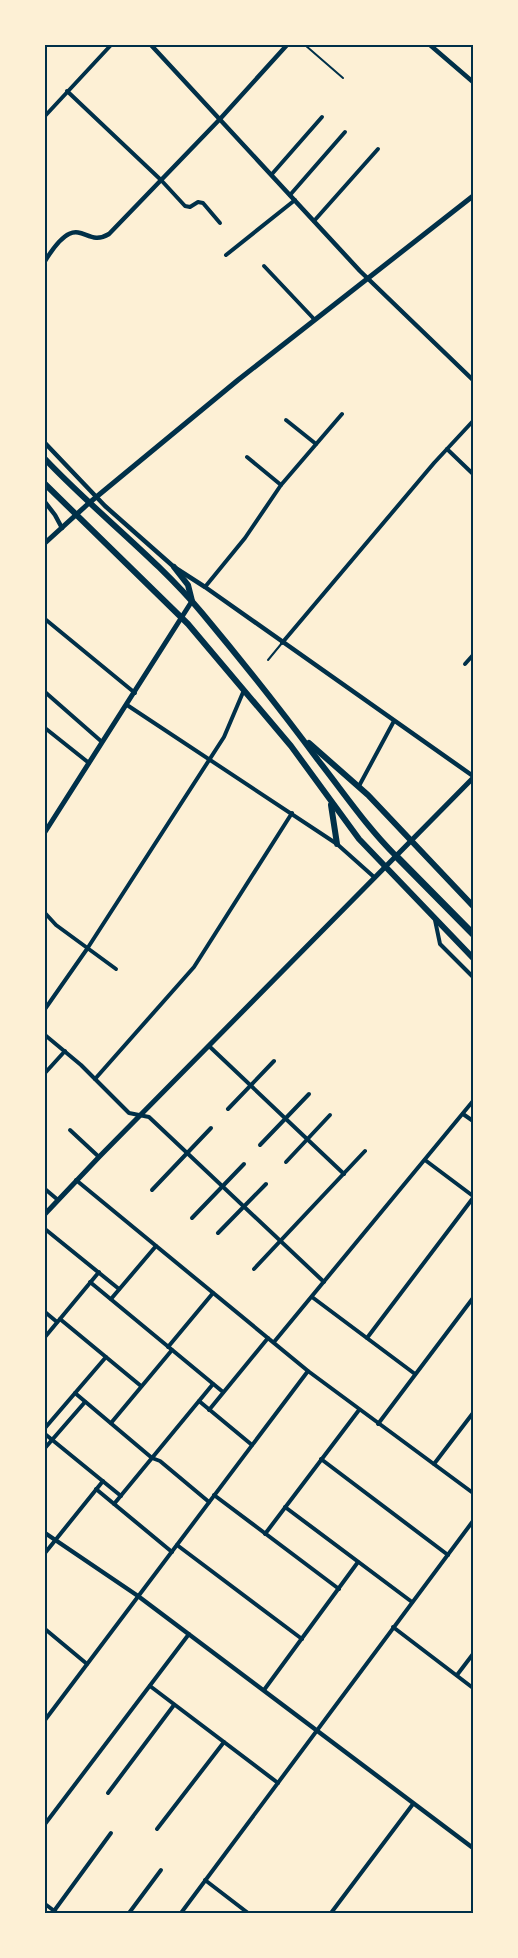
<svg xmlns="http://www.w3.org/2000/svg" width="518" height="1958" font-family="Arial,sans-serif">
  <rect width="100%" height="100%" fill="#fdf0d5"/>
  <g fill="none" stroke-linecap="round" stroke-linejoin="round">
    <g stroke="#003049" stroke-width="2">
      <path d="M305,45L343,78"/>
      <path d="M268,660L282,643"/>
    </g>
    <g stroke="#003049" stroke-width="4">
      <path d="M67,91L161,180L185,206L190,207L198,202L203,203L220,223"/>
      <path d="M45,116L111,45"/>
      <path d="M272,174L322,117"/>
      <path d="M290,195L345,132"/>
      <path d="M314,221L378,149"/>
      <path d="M226,255L295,200"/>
      <path d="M264,266L314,319"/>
      <path d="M286,420L316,444"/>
      <path d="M447,449L473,474"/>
      <path d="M247,457L281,485"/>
      <path d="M205,587L245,538L281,485L342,414"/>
      <path d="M45,619L135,693"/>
      <path d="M282,643L434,463L473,421"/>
      <path d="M465,664L473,655"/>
      <path d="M45,692L102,742"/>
      <path d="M127,705L337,844L374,877"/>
      <path d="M45,728L89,763"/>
      <path d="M359,786L394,721"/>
      <path d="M45,913L56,925L116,969"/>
      <path d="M435,920L440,944L473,977"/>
      <path d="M45,1009L87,949L224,737L244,690"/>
      <path d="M45,1035L81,1065L129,1113L149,1117L324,1282"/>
      <path d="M209,1046L344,1174"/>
      <path d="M45,1073L65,1051"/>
      <path d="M95,1079L194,967L292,813"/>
      <path d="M228,1109L274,1061"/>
      <path d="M463,1114L473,1121"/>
      <path d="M70,1130L99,1157"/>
      <path d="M260,1145L309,1094"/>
      <path d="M425,1160L473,1196"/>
      <path d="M286,1162L330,1115"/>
      <path d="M76,1180L308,1371L473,1493"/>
      <path d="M45,1189L58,1200"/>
      <path d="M152,1190L211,1128"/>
      <path d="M192,1218L244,1164"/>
      <path d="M45,1229L119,1289"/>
      <path d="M218,1233L266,1184"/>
      <path d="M254,1269L365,1151"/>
      <path d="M90,1282L223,1392"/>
      <path d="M312,1297L415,1374"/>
      <path d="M111,1299L156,1246"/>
      <path d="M45,1312L57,1322"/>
      <path d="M60,1319L141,1386"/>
      <path d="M45,1337L99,1272"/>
      <path d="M367,1338L473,1198"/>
      <path d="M274,1342L473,1101"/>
      <path d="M168,1347L213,1293"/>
      <path d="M75,1393L152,1458L160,1461L209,1502"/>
      <path d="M199,1401L252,1445"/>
      <path d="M209,1410L268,1338"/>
      <path d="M111,1423L172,1350"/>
      <path d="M378,1424L473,1298"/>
      <path d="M45,1428L106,1357"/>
      <path d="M45,1434L121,1496"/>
      <path d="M45,1448L85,1402"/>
      <path d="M321,1459L448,1555"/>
      <path d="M434,1464L473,1413"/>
      <path d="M96,1489L172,1552"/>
      <path d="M214,1495L339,1589"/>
      <path d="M114,1504L213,1384"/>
      <path d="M285,1507L412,1602"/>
      <path d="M265,1534L359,1410"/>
      <path d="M177,1545L302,1639"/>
      <path d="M45,1553L103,1481"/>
      <path d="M393,1627L473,1688"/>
      <path d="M45,1629L87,1664"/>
      <path d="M457,1675L473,1654"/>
      <path d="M150,1686L278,1783"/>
      <path d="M264,1690L358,1562"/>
      <path d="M45,1720L308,1371"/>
      <path d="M108,1793L174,1705"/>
      <path d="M45,1824L189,1634"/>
      <path d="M157,1829L224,1742"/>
      <path d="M205,1880L248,1913"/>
      <path d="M45,1904L57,1913"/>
      <path d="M54,1911L111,1833"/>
      <path d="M129,1913L161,1870"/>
      <path d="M181,1913L473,1521"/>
      <path d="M331,1913L413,1804"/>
    </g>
    <g stroke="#003049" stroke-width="4.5">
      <path d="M151,45L360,271L473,380"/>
      <path d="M430,45L473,82"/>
      <path d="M45,261C79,206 83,250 109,234L220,119L287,45"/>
      <path d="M45,443L105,506L174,567L205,587L473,776"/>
      <path d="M45,502L55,515L62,528"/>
      <path d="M45,1533L138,1596L473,1848"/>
    </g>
    <g stroke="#003049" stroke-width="5">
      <path d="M45,543L89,503L238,380L473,196"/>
      <path d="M45,832L192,601"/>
      <path d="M45,1214L99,1157L473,778"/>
    </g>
    <g stroke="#003049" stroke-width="6">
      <path d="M45,459C95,512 155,557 202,613C242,661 281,710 318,760C344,793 366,826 396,856"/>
      <path d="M45,484L188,624L291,746L359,839L473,958"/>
      <path d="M174,567L188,585L192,601"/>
      <path d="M309,743L368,795L473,906"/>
      <path d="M331,805L337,844"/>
    </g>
    <path stroke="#003049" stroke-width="7" d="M396,856L473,934"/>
  </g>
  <rect width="518" height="1958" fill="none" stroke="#fdf0d5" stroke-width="93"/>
  <rect x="46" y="46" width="426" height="1866" fill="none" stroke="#003049" stroke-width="2"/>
</svg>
